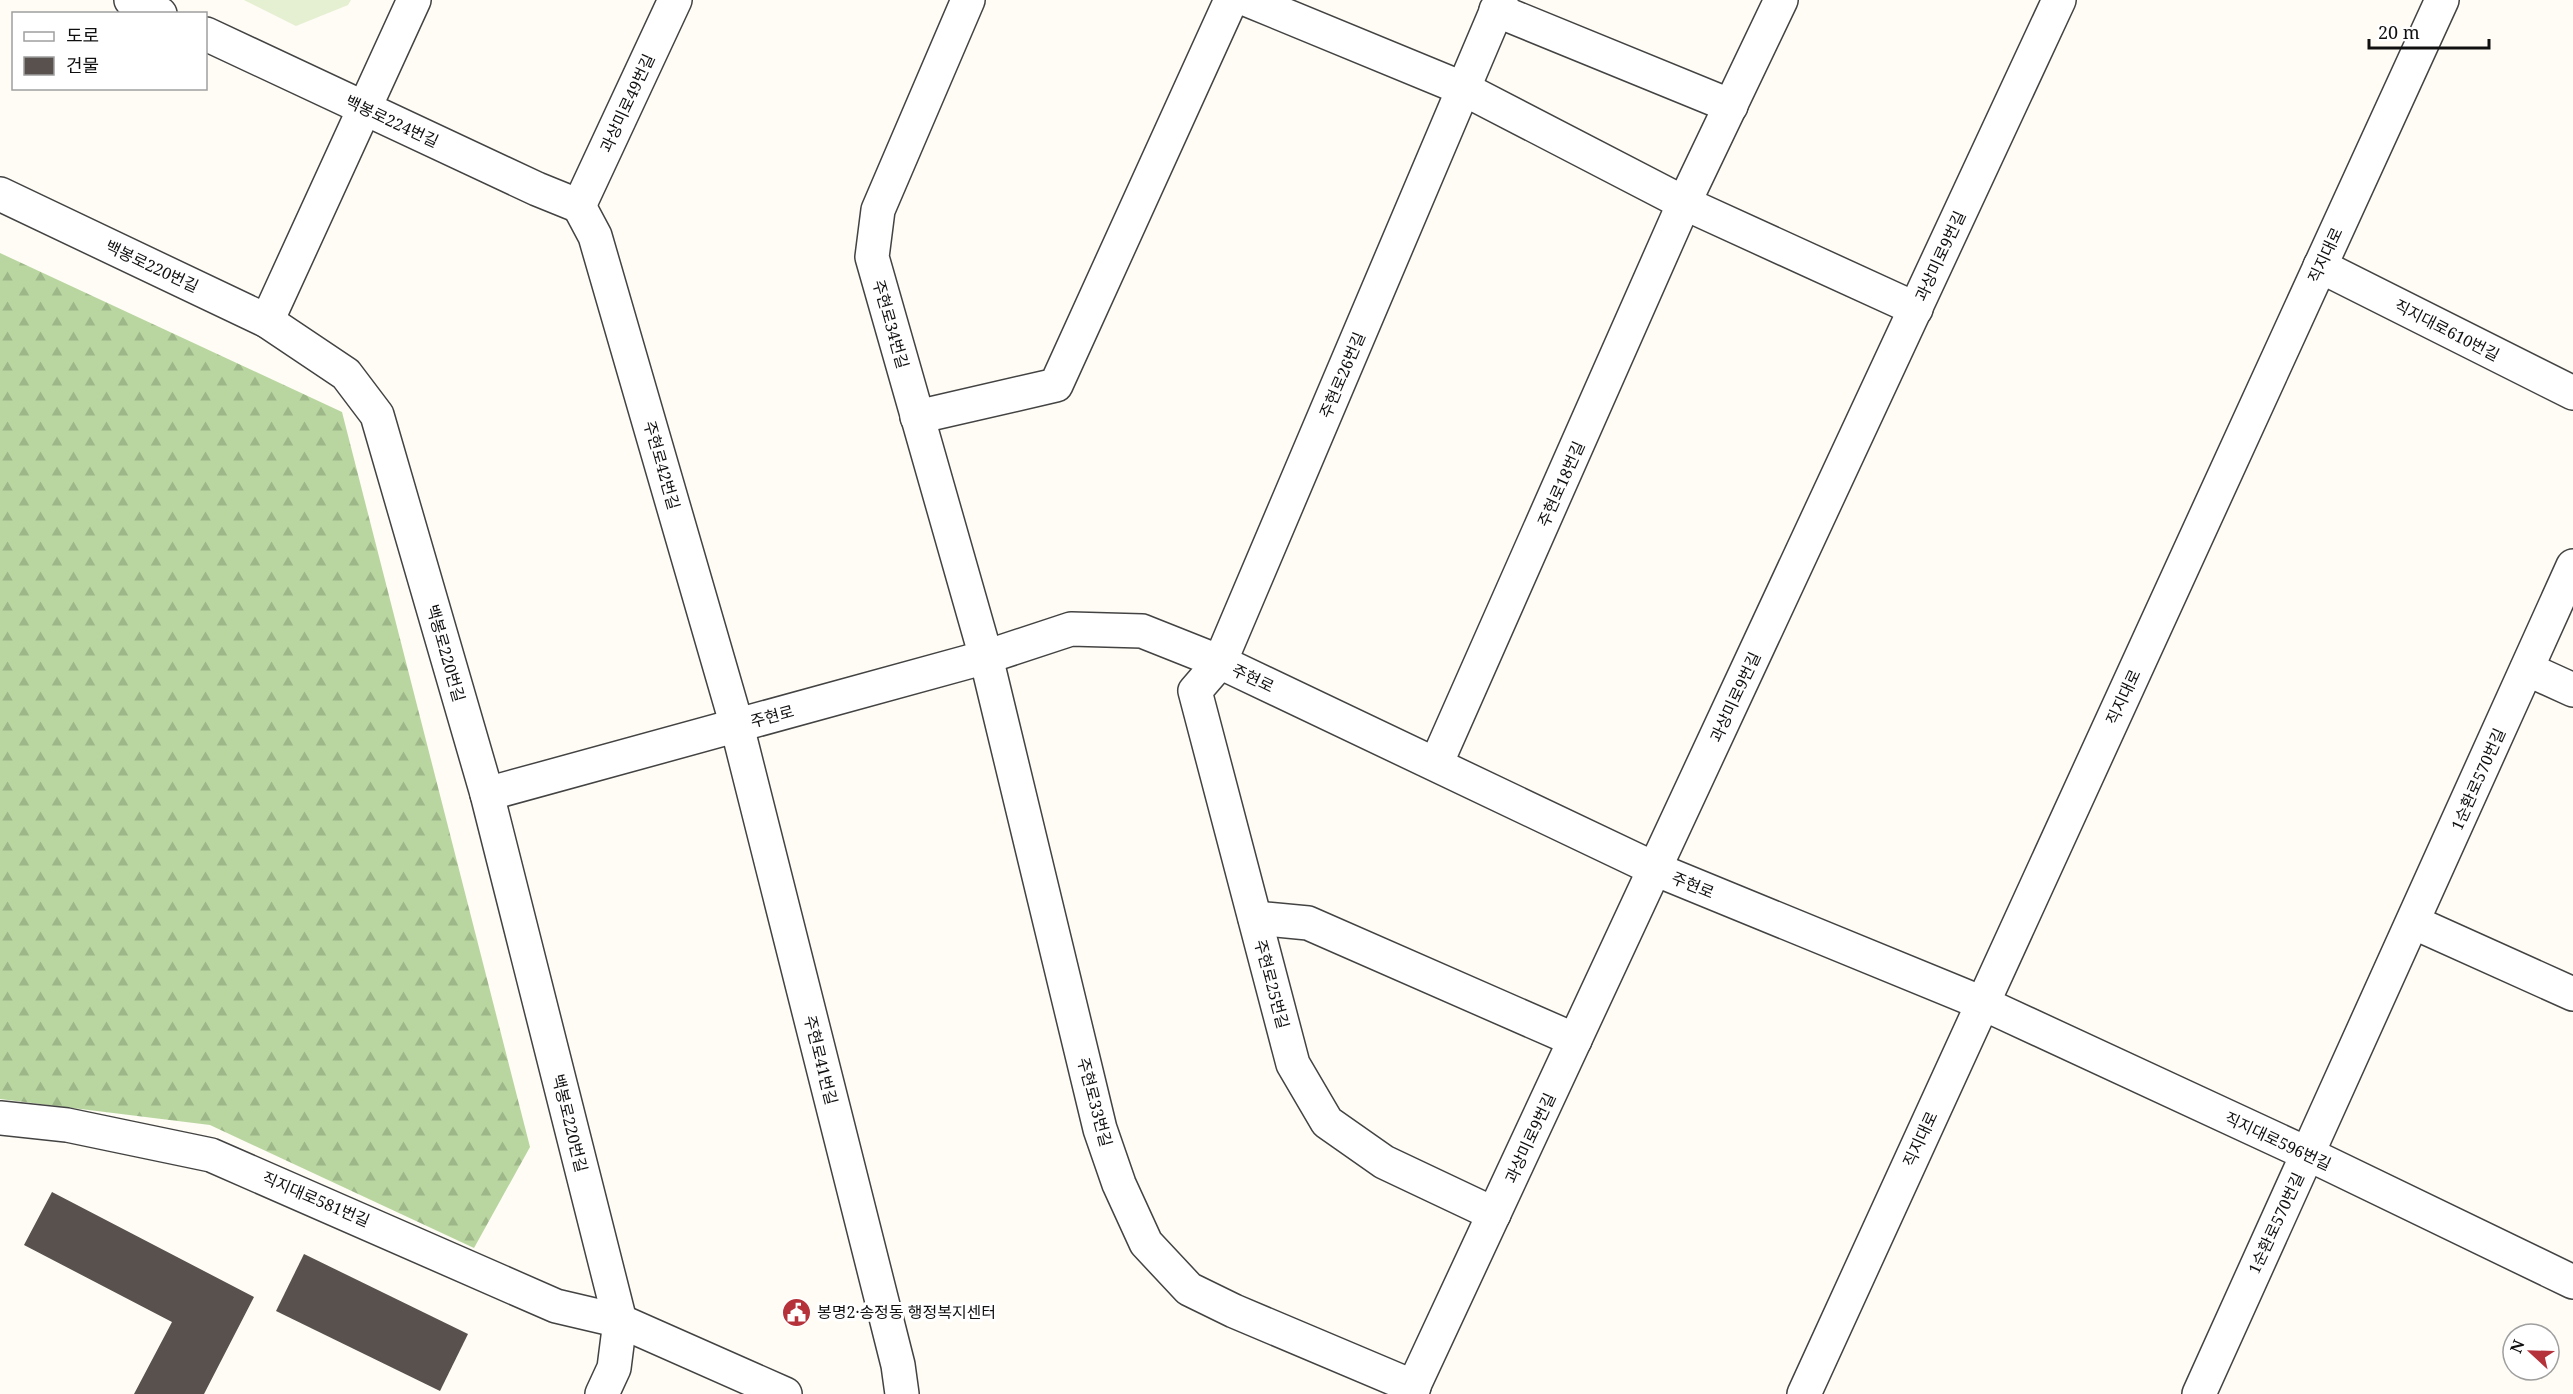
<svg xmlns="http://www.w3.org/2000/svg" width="2573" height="1394" font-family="'Noto Serif','Noto Sans KR',serif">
  <defs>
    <pattern id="forest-firs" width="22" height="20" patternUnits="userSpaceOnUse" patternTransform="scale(1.5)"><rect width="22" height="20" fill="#b9d6a0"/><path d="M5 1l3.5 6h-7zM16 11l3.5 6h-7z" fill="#9eb789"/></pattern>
  </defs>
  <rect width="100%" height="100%" fill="#fefcf4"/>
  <path fill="url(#forest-firs)" d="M0,253L342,412L530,1147L474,1248L210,1125L0,1099Z"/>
  <path fill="#e5efd1" d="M244,0H351L348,5L296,26Z"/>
  <g fill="#58514d">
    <path d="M52,1192L254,1297L204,1394H134L172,1322L24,1245Z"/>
    <path d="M304,1254L468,1334L440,1391L276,1311Z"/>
  </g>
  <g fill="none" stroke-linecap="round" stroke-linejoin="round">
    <defs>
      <g id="minor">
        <path d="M131,0L160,14"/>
        <path d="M968,0L878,210L872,257L986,657L1100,1129L1119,1184L1146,1243L1189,1289L1234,1311L1414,1387"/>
        <path d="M1248,0L1464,89L1684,203L1916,309"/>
        <path d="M1496,10L1731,106"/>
        <path d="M206,34L537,189L579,206"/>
        <path d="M0,194L267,321L346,374L377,415L487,794L620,1321L614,1368L602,1394"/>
        <path d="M579,206L595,236L737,726L898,1365L902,1394"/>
        <path d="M579,206L675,0"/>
        <path d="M2320,266L2573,393"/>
        <path d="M267,321L414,0"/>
        <path d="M917,417L1056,385L1231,0"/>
        <path d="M2527,669L2573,690"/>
        <path d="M1436,764L1684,203L1781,0"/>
        <path d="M487,794L986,657L1071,629L1142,631L1220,662L1655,869L1982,1003L2308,1154L2573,1282"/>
        <path d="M1255,918L1308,923L1575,1040"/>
        <path d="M2413,922L2573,994"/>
        <path d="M0,1118L67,1125L211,1155L556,1306L620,1321L785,1394"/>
        <path d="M1494,1214L1384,1162L1327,1122L1293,1064L1195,691L1220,662L1501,0"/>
        <path d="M1410,1394L2059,0"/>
        <path d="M1804,1394L2442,0"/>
        <path d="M2199,1394L2573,566"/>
      </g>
    </defs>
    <use href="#minor" stroke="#434343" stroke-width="36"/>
    <use href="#minor" stroke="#fff" stroke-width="33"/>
  </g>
  <defs>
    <symbol id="civic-disc" viewBox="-11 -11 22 22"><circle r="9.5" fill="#b6323a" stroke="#fff"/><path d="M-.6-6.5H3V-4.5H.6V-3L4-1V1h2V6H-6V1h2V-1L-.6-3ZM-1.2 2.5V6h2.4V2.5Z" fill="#fff"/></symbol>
  </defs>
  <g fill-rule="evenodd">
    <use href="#civic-disc" x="780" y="1296" width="33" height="33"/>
  </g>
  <g text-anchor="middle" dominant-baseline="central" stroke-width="6" stroke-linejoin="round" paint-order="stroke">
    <g font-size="16" fill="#101010" stroke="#fff">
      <text transform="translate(627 103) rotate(-65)">과상미로49번길</text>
      <text transform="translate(392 121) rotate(25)">백봉로224번길</text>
      <text transform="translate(2325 255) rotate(-65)">직지대로</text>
      <text transform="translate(1940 256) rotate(-65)">과상미로9번길</text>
      <text transform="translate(152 266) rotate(25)">백봉로220번길</text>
      <text transform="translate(891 324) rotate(74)">주현로34번길</text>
      <text transform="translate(2447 330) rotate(27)">직지대로610번길</text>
      <text transform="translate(1342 375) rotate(-67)">주현로26번길</text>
      <text transform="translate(662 465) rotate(74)">주현로42번길</text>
      <text transform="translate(1561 484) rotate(-66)">주현로18번길</text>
      <text transform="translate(446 653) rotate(74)">백봉로220번길</text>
      <text transform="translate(1253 678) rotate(25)">주현로</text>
      <text transform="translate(1735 697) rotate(-65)">과상미로9번길</text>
      <text transform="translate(2123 697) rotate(-65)">직지대로</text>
      <text transform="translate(772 716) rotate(-15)">주현로</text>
      <text transform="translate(2478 779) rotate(-66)">1순환로570번길</text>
      <text transform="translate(1693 885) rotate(22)">주현로</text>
      <text transform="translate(1272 984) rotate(75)">주현로25번길</text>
      <text transform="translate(821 1060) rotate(76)">주현로41번길</text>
      <text transform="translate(1095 1102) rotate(75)">주현로33번길</text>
      <text transform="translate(570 1123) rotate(76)">백봉로220번길</text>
      <text transform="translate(1530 1138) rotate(-65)">과상미로9번길</text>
      <text transform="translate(1920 1139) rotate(-65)">직지대로</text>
      <text transform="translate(2278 1141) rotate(25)">직지대로596번길</text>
      <text transform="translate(316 1199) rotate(23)">직지대로581번길</text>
      <text transform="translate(2276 1223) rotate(-65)">1순환로570번길</text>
    </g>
    <g font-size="16" fill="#101010" stroke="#fff" text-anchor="start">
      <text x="817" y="1312">봉명2·송정동 행정복지센터</text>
    </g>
  </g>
  <rect x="12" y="12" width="195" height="78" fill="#ffffff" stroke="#9f9f9f" stroke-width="1.5"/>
  <rect x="24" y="32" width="30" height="9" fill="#ffffff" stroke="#9f9f9f" stroke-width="1.5"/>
  <text x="66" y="42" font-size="18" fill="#101010">도로</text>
  <rect x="24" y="57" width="30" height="18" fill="#58514d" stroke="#9f9f9f" stroke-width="1.5"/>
  <text x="66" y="72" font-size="18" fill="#101010">건물</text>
  <g transform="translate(2531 1352) rotate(292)"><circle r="28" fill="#ffffff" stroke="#9f9f9f" stroke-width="1.5"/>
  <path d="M0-4.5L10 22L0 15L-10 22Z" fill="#b6323a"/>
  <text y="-9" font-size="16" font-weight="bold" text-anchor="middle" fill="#101010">N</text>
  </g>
  <path d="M2369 39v9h120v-9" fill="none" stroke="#101010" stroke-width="3"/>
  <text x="2378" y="39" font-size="18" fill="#101010" stroke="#ffffff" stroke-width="4.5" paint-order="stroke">20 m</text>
</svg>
